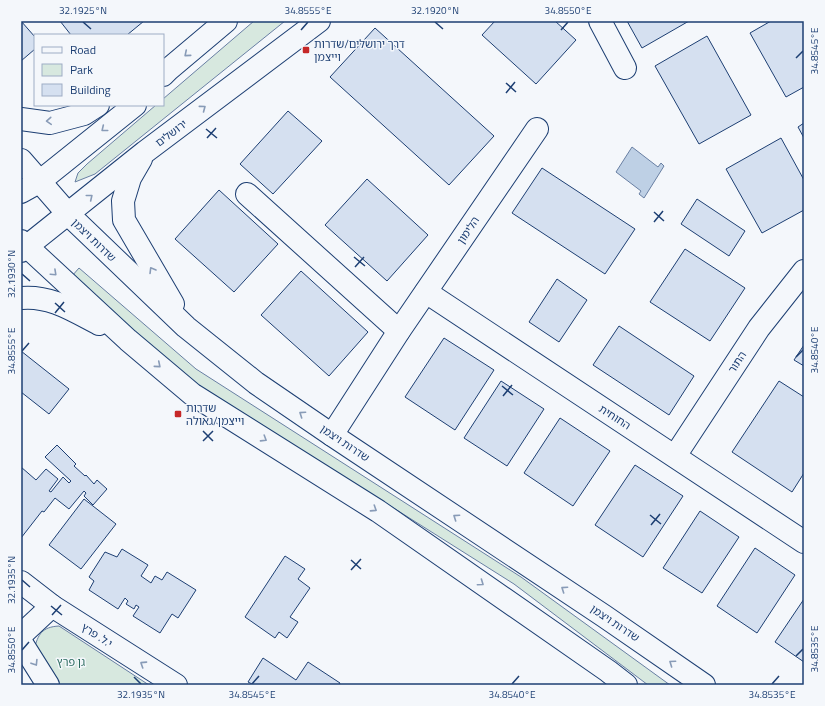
<svg xmlns="http://www.w3.org/2000/svg" width="825" height="706" font-family="'Titillium Web','Noto Sans Hebrew',sans-serif">
  <rect width="100%" height="100%" fill="#f4f7fb"/>
  <g fill="#d7e8df" stroke="#687fa3">
    <path d="M254,21H285L95,174L75,182L78,173L87,164L156,105H163V99Z"/>
    <path d="M79,268L196,369L521,577L670,685H648L514,584L178,372L72,276Z"/>
    <path d="M59,626L149,685H57L34,650C38,634 42,627 59,626Z"/>
  </g>
  <path fill="#bed0e5" stroke="#687fa3" d="M632,147L658,167L661,163L664,166L644,198L639,194L641,191L616,172Z"/>
  <g fill="#d5e0f0" stroke="#1d3f73">
    <path d="M21,21L35,37V49L21,61Z"/>
    <path d="M60,21H144L127,35H71Z"/>
    <path d="M495,21H555L576,40L536,84L482,35Z"/>
    <path d="M627,21H689L642,48Z"/>
    <path d="M771,21H804V87L786,97L750,33Z"/>
    <path d="M375,28L494,136L449,185L330,77Z"/>
    <path d="M707,36L751,115L699,144L655,66Z"/>
    <path d="M288,111L322,141L273,194L240,164Z"/>
    <path d="M804,123V138L798,127Z"/>
    <path d="M781,138L804,180V210L762,233L726,169Z"/>
    <path d="M542,168L635,229L605,274L512,213Z"/>
    <path d="M367,179L428,235L387,281L325,225Z"/>
    <path d="M219,190L278,244L234,292L175,239Z"/>
    <path d="M697,199L745,231L729,256L681,224Z"/>
    <path d="M685,249L745,288L710,341L650,302Z"/>
    <path d="M301,271L368,332L329,376L261,315Z"/>
    <path d="M557,279L587,300L559,342L529,322Z"/>
    <path d="M619,326L694,376L669,415L593,365Z"/>
    <path d="M444,338L494,370L455,430L405,397Z"/>
    <path d="M804,345V366L794,360Z"/>
    <path d="M21,351L69,389L49,414L21,392Z"/>
    <path d="M501,381L544,409L507,466L464,438Z"/>
    <path d="M779,381L804,397V473L792,492L732,452Z"/>
    <path d="M560,418L610,451L573,506L524,473Z"/>
    <path d="M57,445L76,464L74,466L85,476L86,475L94,484L97,480L107,489L93,505L84,496L86,493L84,491L69,509L55,498L44,512L42,511L21,538V467L36,480L46,469L58,479L49,491L51,492L63,477L69,483L71,481L45,457Z"/>
    <path d="M635,465L683,496L643,557L595,525Z"/>
    <path d="M84,499L116,524L81,569L49,545Z"/>
    <path d="M700,511L739,537L702,593L663,568Z"/>
    <path d="M755,548L795,575L757,633L717,606Z"/>
    <path d="M122,549L148,565L141,576L151,583L155,576L162,580L167,572L196,590L178,618L172,614L160,633L133,616L139,607L136,605L134,609L126,604L128,601L125,598L118,609L89,590L94,581L89,577L105,552L117,557Z"/>
    <path d="M285,556L305,569L298,579L310,588L290,617L298,622L287,638L279,632L275,638L245,617Z"/>
    <path d="M804,599V662L775,642Z"/>
    <path d="M263,658L296,680L308,662L340,683L339,685H254L248,682Z"/>
  </g>
  <g fill="none" stroke-linecap="round" stroke-linejoin="round">
    <defs>
      <g id="street">
        <path d="M600,21L625,68"/>
        <path d="M247,194L399,331"/>
        <path d="M426,292L804,542"/>
        <path d="M332,435L399,331L537,129"/>
        <path d="M675,456L759,328L804,271"/>
        <path d="M21,582L52,606L176,685"/>
        <path d="M21,635L52,606"/>
        <path d="M21,642L48,685"/>
      </g>
      <g id="secondary">
        <path d="M163,75L169,69L226,21"/>
        <path d="M21,119L50,123L84,114L98,105"/>
        <path d="M141,159L130,178L123,201L124,220L173,304"/>
        <path d="M21,160L68,214L186,327L256,383L332,435L604,616L704,685"/>
        <path d="M21,192L39,182L135,105"/>
        <path d="M21,241L128,340L192,394L378,511L608,671L626,685"/>
        <path d="M21,251L145,152L319,21"/>
        <path d="M21,298C50,295 74,311 99,324"/>
      </g>
    </defs>
    <use href="#street" stroke="#1d3f73" stroke-width="24"/>
    <use href="#secondary" stroke="#1d3f73" stroke-width="24"/>
    <use href="#street" stroke="#f4f7fb" stroke-width="22"/>
    <use href="#secondary" stroke="#f4f7fb" stroke-width="22"/>
  </g>
  <defs><path id="oneway-chevron" d="M-2-3.5L2.5 0L-2 3.5" fill="none" stroke-width="1.6" stroke-linecap="round" stroke-linejoin="round"/></defs>
  <g stroke="#889bb7">
    <use href="#oneway-chevron" transform="translate(187 54) rotate(140)"/>
    <use href="#oneway-chevron" transform="translate(203 108) rotate(-37)"/>
    <use href="#oneway-chevron" transform="translate(49 121) rotate(176)"/>
    <use href="#oneway-chevron" transform="translate(104 129) rotate(141)"/>
    <use href="#oneway-chevron" transform="translate(90 197) rotate(-39)"/>
    <use href="#oneway-chevron" transform="translate(152 270) rotate(-121)"/>
    <use href="#oneway-chevron" transform="translate(54 273) rotate(43)"/>
    <use href="#oneway-chevron" transform="translate(158 365) rotate(40)"/>
    <use href="#oneway-chevron" transform="translate(302 414) rotate(-146)"/>
    <use href="#oneway-chevron" transform="translate(264 439) rotate(32)"/>
    <use href="#oneway-chevron" transform="translate(374 509) rotate(33)"/>
    <use href="#oneway-chevron" transform="translate(456 517) rotate(-146)"/>
    <use href="#oneway-chevron" transform="translate(481 583) rotate(35)"/>
    <use href="#oneway-chevron" transform="translate(564 589) rotate(-146)"/>
    <use href="#oneway-chevron" transform="translate(35 663) rotate(58)"/>
    <use href="#oneway-chevron" transform="translate(672 663) rotate(-145)"/>
    <use href="#oneway-chevron" transform="translate(143 664) rotate(-147)"/>
  </g>
  <path fill="none" stroke="#1d3f73" stroke-width="1.5" d="M83,22L91,29M435,22L443,29M301,30L308,22M561,30L568,22M796,58L803,51M506,83L516,92M506,93L515,82M206,129L217,138M207,138L216,128M654,212L664,221M654,222L663,211M354,257L365,266M355,267L364,257M22,274L30,281M55,303L65,312M55,313L64,302M22,351L29,343M796,357L803,350M502,386L513,395M503,396L512,385M203,431L213,441M203,441L213,431M650,515L661,524M651,525L660,514M351,560L361,569M351,570L361,559M22,580L30,587M51,606L62,615M52,615L61,605M22,650L29,642M796,656L803,649M134,677L141,684M252,684L259,676M512,684L519,676M772,684L779,676"/>
  <g fill="#c62828" stroke="#f4f7fb" stroke-width="1.5">
    <rect x="302" y="46" width="8" height="8" rx="2"/>
    <rect x="174" y="410" width="8" height="8" rx="2"/>
  </g>
  <g text-anchor="middle" dominant-baseline="central" stroke-width="3" stroke-linejoin="round" paint-order="stroke">
    <g font-size="11" fill="#1d3f73" stroke="#f4f7fb" text-anchor="start">
      <text x="314" y="44">דרך ירושלים/שדרות<tspan x="314" dy="13">וייצמן</tspan></text>
      <text x="186" y="408">שדרות<tspan x="186" dy="13">וייצמן/גאולה</tspan></text>
    </g>
    <g font-size="11" fill="#1d3f73" stroke="#f4f7fb">
      <text transform="translate(171 133) rotate(-37)">ירושלים</text>
      <text transform="translate(468 230) rotate(-56)">הלימון</text>
      <text transform="translate(94 240) rotate(44)">שדרות ויצמן</text>
      <text transform="translate(737 362) rotate(-57)">התור</text>
      <text transform="translate(615 417) rotate(33)">החוחית</text>
      <text transform="translate(345 443) rotate(34)">שדרות ויצמן</text>
      <text transform="translate(615 623) rotate(34)">שדרות ויצמן</text>
      <text transform="translate(97 635) rotate(33)">י.ל. פרץ</text>
    </g>
    <g font-size="11" fill="#2c6c60" stroke="#f4f7fb">
      <text x="71" y="662">גן פרץ</text>
    </g>
  </g>
  <rect width="825" height="706" fill="none" stroke="#f4f7fb" stroke-width="44"/>
  <rect x="34" y="34" width="130" height="72" fill="#f4f7fb" stroke="#9eadc5"/>
  <rect x="42" y="47" width="20" height="6" fill="#f4f7fb" stroke="#9eadc5"/>
  <text x="70" y="54" font-size="12" fill="#1d3f73">Road</text>
  <rect x="42" y="64" width="20" height="12" fill="#d7e8df" stroke="#9eadc5"/>
  <text x="70" y="74" font-size="12" fill="#1d3f73">Park</text>
  <rect x="42" y="84" width="20" height="12" fill="#d5e0f0" stroke="#9eadc5"/>
  <text x="70" y="94" font-size="12" fill="#1d3f73">Building</text>
  <rect x="22" y="22" width="781" height="662" fill="none" stroke="#1d3f73" stroke-width="1.5"/>
  <g font-size="10" text-anchor="middle" fill="#1d3f73">
    <text x="83" y="14">32.1925°N</text>
    <text x="308" y="14">34.8555°E</text>
    <text x="435" y="14">32.1920°N</text>
    <text x="568" y="14">34.8550°E</text>
    <text transform="translate(814 51) rotate(-90)" y="4">34.8545°E</text>
    <text transform="translate(11 274) rotate(-90)" y="4">32.1930°N</text>
    <text transform="translate(814 350) rotate(-90)" y="4">34.8540°E</text>
    <text transform="translate(11 351) rotate(-90)" y="4">34.8555°E</text>
    <text transform="translate(11 580) rotate(-90)" y="4">32.1935°N</text>
    <text transform="translate(814 649) rotate(-90)" y="4">34.8535°E</text>
    <text transform="translate(11 650) rotate(-90)" y="4">34.8550°E</text>
    <text x="141" y="698">32.1935°N</text>
    <text x="252" y="698">34.8545°E</text>
    <text x="512" y="698">34.8540°E</text>
    <text x="772" y="698">34.8535°E</text>
  </g>
</svg>
